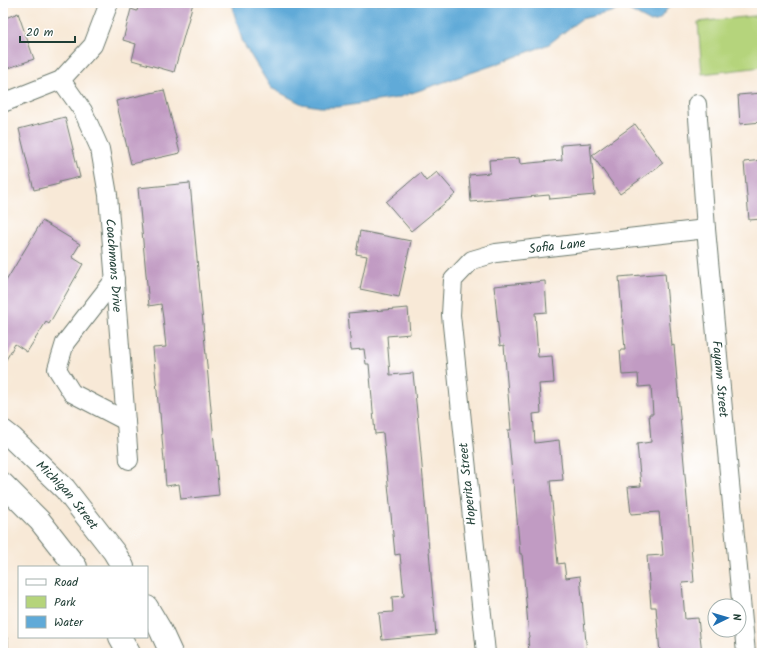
<svg xmlns="http://www.w3.org/2000/svg" width="765" height="656" font-family="Kalam,sans-serif">
  <rect width="100%" height="100%" fill="#fff"/>
  <filter id="ink" filterUnits="userSpaceOnUse"><feTurbulence type="fractalNoise" baseFrequency=".025" numOctaves="2"/><feDisplacementMap in="SourceGraphic" scale="8" xChannelSelector="R" yChannelSelector="G"/><feConvolveMatrix kernelMatrix="1 2 1 2 8 2 1 2 1" color-interpolation-filters="sRGB"/></filter>
  <filter id="wash" filterUnits="userSpaceOnUse"><feTurbulence type="fractalNoise" baseFrequency=".012" numOctaves="4" result="noise"/><feDisplacementMap in="SourceGraphic" scale="16" xChannelSelector="R" yChannelSelector="G"/><feGaussianBlur stdDeviation="0.9" result="paint"/><feColorMatrix in="noise" values="0 0 0 0 0 0 0 0 0 0 0 0 0 0 0 0 0 1.4 0 .05"/><feComposite in="paint" operator="in"/></filter>
  <g filter="url(#wash)">
    <rect width="100%" height="100%" fill="#f8e9d7"/>
    <path fill="#b5d47b" stroke="#6a8858" d="M762,15V67L702,74L698,22Z"/>
    <path fill="#60aad8" stroke="#407486" d="M231,3H668L670,5L659,20L651,22L625,8L611,12L581,19L549,44L494,65L397,98L338,107H320L302,104L271,88L243,43Z"/>
    <g id="blocks">
      <g fill="#c19bc3">
        <path d="M139,3H193L174,72L132,60L136,44L123,40L131,9L137,11Z"/>
        <path d="M18,13L34,59L3,70V19Z"/>
        <path d="M164,90L180,153L131,164L116,101Z"/>
        <path d="M762,93V122L740,124L738,95Z"/>
        <path d="M65,117L80,177L59,182V184L34,190L19,129Z"/>
        <path d="M635,124L663,163L620,194L592,155Z"/>
        <path d="M590,143L595,195L550,199L549,195L471,202L469,175L490,173L489,160L519,158L520,164L562,160L561,145Z"/>
        <path d="M762,160V219L749,220L744,162Z"/>
        <path d="M437,172L456,194L411,231L386,202L420,173L426,181Z"/>
        <path d="M190,183L219,495L181,499L179,484L166,486L160,413H159L153,348L166,347L163,318L161,304L149,306L138,188Z"/>
        <path d="M42,221L80,244L72,257L83,264L49,324L46,322L27,352L15,344L3,365V286Z"/>
        <path d="M360,231L411,241L399,297L360,289L367,256L356,254Z"/>
        <path d="M665,273L672,346L674,345L694,582L682,583L685,619L698,618L702,653H660L656,607H651L647,556L663,555L659,512L631,514L628,487L641,486L637,444L651,442L649,414H653L651,386L639,387L638,374L622,375L620,350H625L619,277Z"/>
        <path d="M545,281L547,312L535,313L538,357L552,356L554,383L539,384L541,413L533,414L535,443L559,440L563,480L550,481L558,564L564,563L566,578L580,576L587,653H529L528,638L529,637L522,554H520L514,484H513L508,430H511L504,345L500,346L494,286Z"/>
        <path d="M408,308L410,334L387,336L390,375L413,373L420,442L436,635L382,640L379,613L393,612L392,597L404,596L400,554L395,555L383,433L375,434L369,364H366L364,349L351,350L348,313Z"/>
      </g>
    </g>
  </g>
  <g filter="url(#ink)">
    <use href="#blocks" fill-opacity="0" stroke="#6b796d" stroke-width="1"/>
    <g fill="none" stroke-linecap="round" stroke-linejoin="round">
      <defs>
        <path id="service" d="M3,641V653"/>
        <g id="minor">
          <path id="s1" d="M61,80L83,111L100,149L108,195L129,460"/>
          <path d="M3,103L61,80L93,45L109,3"/>
          <path id="s2" d="M697,104L706,229L746,653"/>
          <path d="M115,279L65,343L57,369L72,393L126,421"/>
          <path id="s3" d="M486,653L451,315L453,280L472,260L496,253L706,229"/>
        </g>
        <g id="tertiary">
          <path id="s4" d="M3,431L12,438L65,489L114,552L123,567"/>
          <path d="M3,484L40,521L76,567"/>
          <path d="M147,607L160,629L171,653"/>
          <path d="M120,637L129,653"/>
        </g>
      </defs>
      <use href="#service" stroke="#6b796d" stroke-width="11"/>
      <use href="#minor" stroke="#6b796d" stroke-width="20"/>
      <use href="#tertiary" stroke="#6b796d" stroke-width="24"/>
      <use href="#service" stroke="#fff" stroke-width="9"/>
      <use href="#minor" stroke="#fff" stroke-width="18"/>
      <use href="#tertiary" stroke="#fff" stroke-width="22"/>
    </g>
  </g>
  <g text-anchor="middle" dominant-baseline="central" stroke-width="4" stroke-linejoin="round" paint-order="stroke">
    <g font-size="13" fill="#1f3d34" stroke="#fff">
      <text stroke="none"><textPath href="#s3" startOffset="489">Sofia Lane</textPath></text>
      <text stroke="none"><textPath href="#s1" startOffset="197">Coachmans Drive</textPath></text>
      <text stroke="none"><textPath href="#s2" startOffset="276">Fayann Street</textPath></text>
      <text transform="translate(468 484) rotate(-96)">Hoperita Street</text>
      <text stroke="none"><textPath href="#s4" startOffset="91">Michigan Street</textPath></text>
    </g>
  </g>
  <rect width="765" height="656" fill="none" stroke="#fff" stroke-width="16"/>
  <rect x="18" y="566" width="130" height="72" fill="#ffffff" stroke="#a5b1ae"/>
  <rect x="26" y="579" width="20" height="6" fill="#ffffff" stroke="#a5b1ae"/>
  <text x="54" y="586" font-size="12" fill="#1f3d34">Road</text>
  <rect x="26" y="596" width="20" height="12" fill="#b5d47b" stroke="#a5b1ae"/>
  <text x="54" y="606" font-size="12" fill="#1f3d34">Park</text>
  <rect x="26" y="616" width="20" height="12" fill="#60aad8" stroke="#a5b1ae"/>
  <text x="54" y="626" font-size="12" fill="#1f3d34">Water</text>
  <g transform="translate(727 618) rotate(85)"><circle r="19" fill="#ffffff" stroke="#a5b1ae"/>
  <path d="M0-3L7 15L0 10L-7 15Z" fill="#1f6fb2"/>
  <text y="-6" font-size="11" font-weight="bold" text-anchor="middle" fill="#1f3d34">N</text>
  </g>
  <path d="M20 36v6h55v-6" fill="none" stroke="#1f3d34" stroke-width="2"/>
  <text x="26" y="36" font-size="12" fill="#1f3d34" stroke="#ffffff" stroke-width="3" paint-order="stroke">20 m</text>
</svg>
